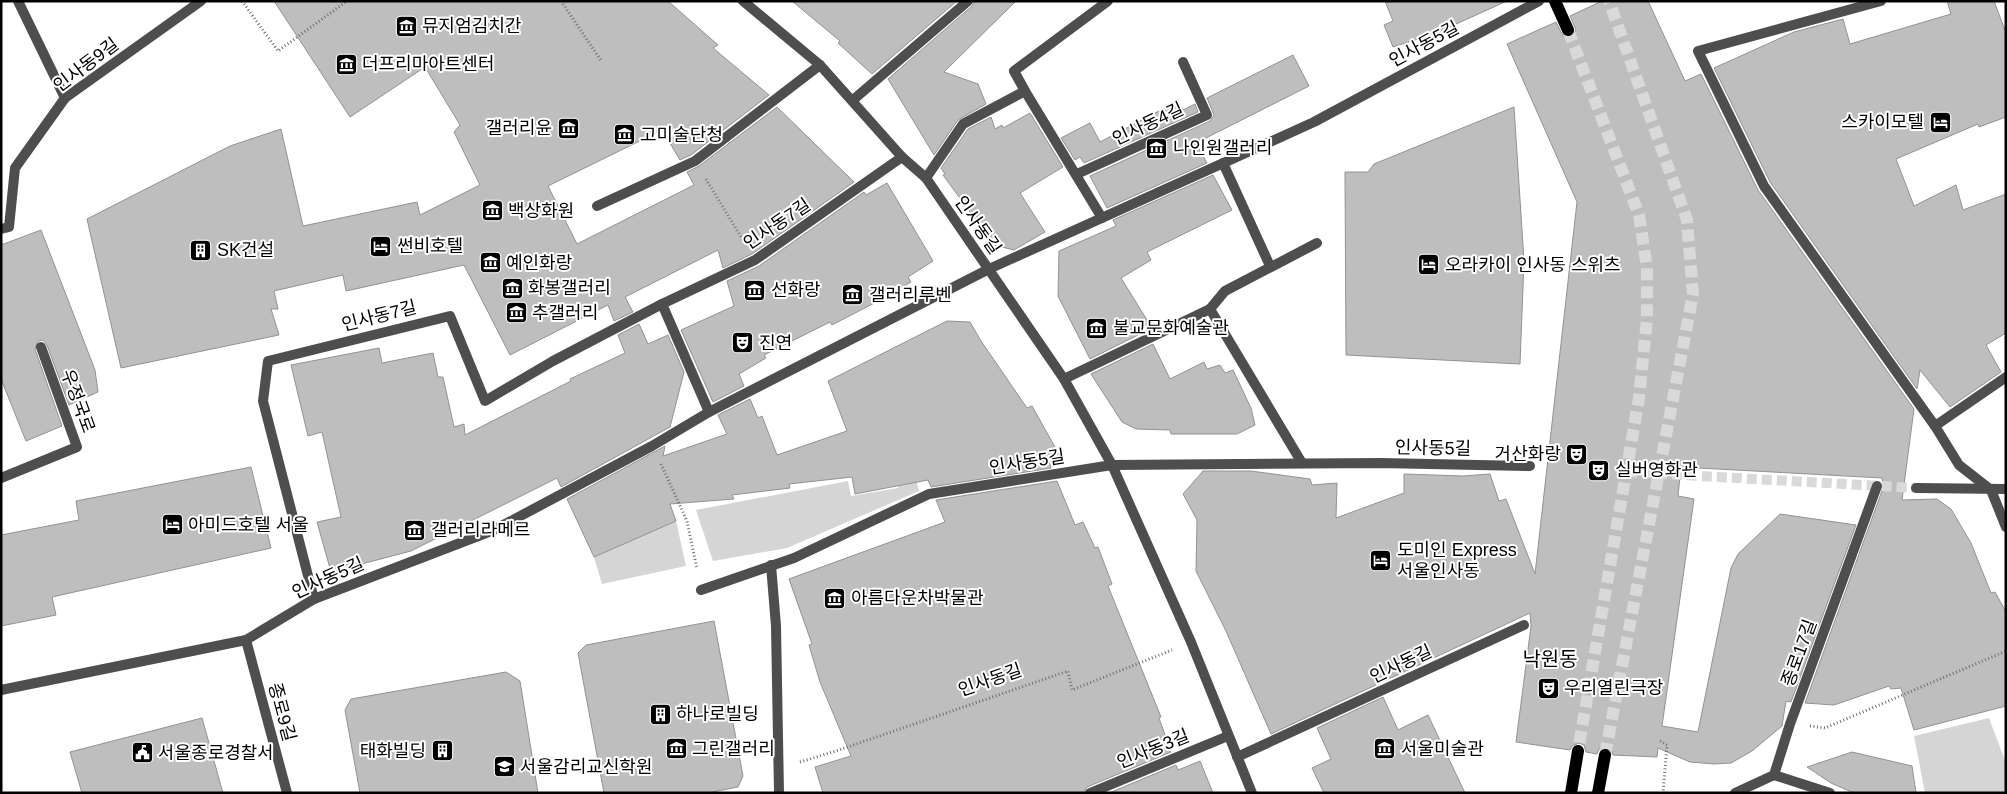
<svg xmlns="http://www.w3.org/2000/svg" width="2007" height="794" font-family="Helvetica,'Noto Sans KR',sans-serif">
  <rect width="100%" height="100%" fill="#fff"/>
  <g fill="#d5d5d5">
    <path d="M912,462L919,491L787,548L713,561L696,510L848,481L851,496L898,488L893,465Z"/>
    <path d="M676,521L686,566L602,584L594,557Z"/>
    <path d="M1989,718L2006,763V792L1925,793L1914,736Z"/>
  </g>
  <g fill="#bebebe" stroke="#929292">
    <path d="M274,1H668L718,45L713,48L769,95L691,155L680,160L662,130L548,186L577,244L694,185L687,172L699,166L777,107L854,182L752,254L723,268L718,250L625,297L633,312L614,321L608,305L510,355L464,265L346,291L343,275L274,291L278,309H271L279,335L121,368L87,219L230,146L281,129L303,226L417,202L420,215L480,185L454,132L460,125L425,67L350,117Z"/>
    <path d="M792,1H957L872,74L838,43L840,41Z"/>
    <path d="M975,1H1016L944,72L978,84L986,104L958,120L934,155L888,79L972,6Z"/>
    <path d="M1385,1H1507L1434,34L1393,47L1384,25L1393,21Z"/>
    <path d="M1602,1H1648L1685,81L1701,74L1758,190L1914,409L1902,500L1937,499L1951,509L1971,543L1991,593L1995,592L2006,612V706L1914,730L1901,688L1891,689L1889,686L1834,705L1805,703L1883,488L1882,478L1681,467L1678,496L1694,499L1662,726L1698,732L1731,568L1738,554L1780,514L1856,525L1791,702L1786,701L1782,726L1752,751L1731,763L1714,764L1690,762L1658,748L1657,757L1613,755L1611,749L1606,747L1599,749L1597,754L1586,752L1584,745L1579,743L1572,746L1570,750L1516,742L1531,626L1530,613L1271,734L1226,631L1196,571L1197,520L1183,494L1203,471H1251L1310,479L1312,485L1337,483L1336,518L1404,493V474L1463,476L1490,474L1499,501L1506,499L1535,574L1577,202L1507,44L1556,22L1563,36L1572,37L1576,30L1570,16Z"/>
    <path d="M1947,1H1994L2006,33V117L1979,127L1978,124L1896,159L1914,206L1956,185L1963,210L2006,194V333L1986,345L2001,372L1950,407L1920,370L1917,389L1770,182L1714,68L1794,32L1843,19L1850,44L1951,14Z"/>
    <path d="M1293,55L1309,86L1196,143L1207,163L1107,208L1090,176L1210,121L1214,115L1207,98Z"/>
    <path d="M1178,101L1183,110L1195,104L1198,112L1084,163L1080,157L1075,160L1061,138L1090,123L1100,142Z"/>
    <path d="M1514,107L1524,261L1520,364L1346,355L1345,172H1368L1374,164Z"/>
    <path d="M1030,113L1063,167L1020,193L1045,232L1014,250L994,245L943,175L945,174L941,168L968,129L991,117L995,129L1002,125L1003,128Z"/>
    <path d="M1213,175L1232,210L1147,252L1151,260L1121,278L1152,328L1090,359L1058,296L1059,251L1116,226L1113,220Z"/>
    <path d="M887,183L933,261L908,277L911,282L884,298L832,325L830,322L764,355L766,358L739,374L744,386L713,402L681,330L734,306L727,281L759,266L864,192L866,195Z"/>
    <path d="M41,230L95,370L98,392L69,405L47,345L43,340L38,341L35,349L62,426L26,441L1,379V245Z"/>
    <path d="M947,321L970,322L981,341L1027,408L1032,406L1060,456L1048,459L1051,468L931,487L928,480L855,494L852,477L789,484L790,488L732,495L734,499L670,504L676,521L594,557L567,499L665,446L663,456L727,434L718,415L750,399L758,418L762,416L777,455L847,431L828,381Z"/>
    <path d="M639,324L648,344L668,335L684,372L670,427L561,487L557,478L411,551L331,572L317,522L341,517L322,432L308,436L291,365L379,348L382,363L433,353L438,377H443L454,427L464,424L465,435L571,381L570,379L625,353L618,335Z"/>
    <path d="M1153,344L1170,379L1204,362L1207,369L1220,365L1225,373L1233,370L1251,408L1255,425L1237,434H1171L1170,430L1136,429L1122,422L1091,374Z"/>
    <path d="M251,467L271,548L52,597L56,615L1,626V535L79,520L76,501Z"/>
    <path d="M1057,481L1075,525L1083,522L1095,548L1098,547L1112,584L1108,586L1161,717L1159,718L1171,752L1087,787L1083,793H823L815,767L851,756L820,682L809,645L812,644L789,579L945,522L936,500Z"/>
    <path d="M714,621L743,776L738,787L707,793H604L578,653L586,645Z"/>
    <path d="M506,672L520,681L538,793H360L345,710L351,699Z"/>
    <path d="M1383,697L1398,730L1428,715L1465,793H1324L1312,768L1331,759L1317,728Z"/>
    <path d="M202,718L223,793H82L70,752Z"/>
    <path d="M1852,752L1912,766L1916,793H1854L1831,783L1807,767Z"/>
    <path d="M1200,761L1213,793H1109L1176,765L1178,770Z"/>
  </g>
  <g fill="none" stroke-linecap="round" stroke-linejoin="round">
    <path stroke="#d9d9d9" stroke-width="10" stroke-dasharray="10 5" stroke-linecap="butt" d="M1627,472L1916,488"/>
    <g stroke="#d9d9d9" stroke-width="12" stroke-dasharray="12 6" stroke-linecap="butt">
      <path d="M1568,30L1639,215L1647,268V319L1639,398L1578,751"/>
      <path d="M1605,755L1693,294L1687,220L1609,1"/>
    </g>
    <g stroke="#707070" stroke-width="3" stroke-dasharray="1 2.5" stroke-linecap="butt">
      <path d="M242,1L278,51L347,1"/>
      <path d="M561,1L602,62"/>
      <path d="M706,179L744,242"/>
      <path d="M661,464L687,521L697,569"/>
      <path d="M1810,726L1825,728L2006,651"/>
      <path d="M1660,741L1667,745L1663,793"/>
      <path d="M800,762L836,751L1068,671L1072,690L1172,650"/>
    </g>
    <g stroke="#4e4e4e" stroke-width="10">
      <path d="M18,1L65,98"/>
      <path d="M1025,91L1102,218"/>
      <path d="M853,100L968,1"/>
      <path d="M1223,163L1270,266"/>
      <path d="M1077,174L1207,115L1183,62"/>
      <path d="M926,178L963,124L1025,91L1014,71L1108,1"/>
      <path d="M597,206L695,161L820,65"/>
      <path d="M1,229L9,227L15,168L65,98L201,1"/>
      <path d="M662,304L709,412"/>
      <path d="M1210,309L1302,463"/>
      <path d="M1064,379L1210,309L1225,291L1317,243"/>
      <path d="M1,478L77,447L41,347"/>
      <path d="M771,565L776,626L779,793"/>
      <path d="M701,590L794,558L929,494L1112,465L1381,463L1530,466"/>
      <path d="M314,599L263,401L268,361L450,316L485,401L553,361L662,304L755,260L902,157"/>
      <path d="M246,640L287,793"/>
      <path d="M1237,757L1524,625"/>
      <path d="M1090,793L1228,736"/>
    </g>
    <g stroke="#4e4e4e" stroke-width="10">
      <path d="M743,1L820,65L902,157L926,178L1064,379L1112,465L1191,642L1252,793"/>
      <path d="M1881,1L1698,51L1764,186L1935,426L1959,465L1991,490L2006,527"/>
      <path d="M1935,426L2006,377"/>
      <path d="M1,690L246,640L314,599L494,530L652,446L709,412L989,269L1314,122L1539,1"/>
      <path d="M1774,775L1790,724L1877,486"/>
      <path d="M1774,775L1830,793"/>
      <path d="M1735,793L1774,775"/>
    </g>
    <path stroke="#4e4e4e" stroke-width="10" d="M1916,488L2006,489"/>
    <g stroke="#000" stroke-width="12">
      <path d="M1555,1L1568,30"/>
      <path d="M1571,793L1578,751"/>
      <path d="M1598,793L1605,755"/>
    </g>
  </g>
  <defs>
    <symbol id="museum-square" viewBox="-11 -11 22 22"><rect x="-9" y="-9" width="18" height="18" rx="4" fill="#000" stroke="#fff"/><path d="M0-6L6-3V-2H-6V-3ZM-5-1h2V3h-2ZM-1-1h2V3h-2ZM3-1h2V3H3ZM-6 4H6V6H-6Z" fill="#fff"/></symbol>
    <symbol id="hotel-square" viewBox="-11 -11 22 22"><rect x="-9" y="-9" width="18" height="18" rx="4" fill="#000" stroke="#fff"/><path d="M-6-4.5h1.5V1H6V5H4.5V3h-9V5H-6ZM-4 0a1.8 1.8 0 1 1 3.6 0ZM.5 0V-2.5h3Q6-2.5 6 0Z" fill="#fff"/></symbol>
    <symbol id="building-square" viewBox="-11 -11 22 22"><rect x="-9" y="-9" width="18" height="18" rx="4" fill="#000" stroke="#fff"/><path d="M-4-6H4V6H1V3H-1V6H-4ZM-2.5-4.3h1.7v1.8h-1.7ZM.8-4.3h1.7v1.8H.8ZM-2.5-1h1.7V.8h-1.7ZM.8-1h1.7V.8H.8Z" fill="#fff"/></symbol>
    <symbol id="theatre-square" viewBox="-11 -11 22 22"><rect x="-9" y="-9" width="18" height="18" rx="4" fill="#000" stroke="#fff"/><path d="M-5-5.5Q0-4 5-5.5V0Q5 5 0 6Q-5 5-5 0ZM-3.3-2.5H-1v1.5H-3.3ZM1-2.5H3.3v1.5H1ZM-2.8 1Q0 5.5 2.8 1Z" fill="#fff"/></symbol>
    <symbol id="civic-square" viewBox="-11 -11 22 22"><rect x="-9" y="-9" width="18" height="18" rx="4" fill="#000" stroke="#fff"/><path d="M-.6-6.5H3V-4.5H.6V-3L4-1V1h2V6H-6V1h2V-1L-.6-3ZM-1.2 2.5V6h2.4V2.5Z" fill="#fff"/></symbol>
    <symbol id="university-square" viewBox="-11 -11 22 22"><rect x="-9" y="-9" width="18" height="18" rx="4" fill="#000" stroke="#fff"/><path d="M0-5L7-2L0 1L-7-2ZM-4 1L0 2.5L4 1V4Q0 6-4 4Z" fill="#fff"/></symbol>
  </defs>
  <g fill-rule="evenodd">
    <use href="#museum-square" x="394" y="14" width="25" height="25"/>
    <use href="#museum-square" x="334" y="52" width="25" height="25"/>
    <use href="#hotel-square" x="1928" y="110" width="25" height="25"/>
    <use href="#museum-square" x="556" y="116" width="25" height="25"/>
    <use href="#museum-square" x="612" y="122" width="25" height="25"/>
    <use href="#museum-square" x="1144" y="136" width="25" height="25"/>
    <use href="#museum-square" x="480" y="198" width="25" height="25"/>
    <use href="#hotel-square" x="368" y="234" width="25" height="25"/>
    <use href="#building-square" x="188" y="238" width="25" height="25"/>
    <use href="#museum-square" x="478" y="250" width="25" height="25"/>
    <use href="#hotel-square" x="1416" y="252" width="25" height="25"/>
    <use href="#museum-square" x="500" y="276" width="25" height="25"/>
    <use href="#museum-square" x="742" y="278" width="25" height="25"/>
    <use href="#museum-square" x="840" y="282" width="25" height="25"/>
    <use href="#museum-square" x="504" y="300" width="25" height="25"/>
    <use href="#museum-square" x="1084" y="316" width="25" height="25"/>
    <use href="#theatre-square" x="730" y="330" width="25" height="25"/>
    <use href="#theatre-square" x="1564" y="442" width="25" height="25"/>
    <use href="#theatre-square" x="1586" y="458" width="25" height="25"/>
    <use href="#hotel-square" x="160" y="512" width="25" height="25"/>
    <use href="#museum-square" x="402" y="518" width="25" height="25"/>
    <use href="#hotel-square" x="1368" y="548" width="25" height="25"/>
    <use href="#museum-square" x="822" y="586" width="25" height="25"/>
    <use href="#theatre-square" x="1536" y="676" width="25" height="25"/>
    <use href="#building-square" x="648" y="702" width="25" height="25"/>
    <use href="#museum-square" x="664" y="736" width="25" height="25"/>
    <use href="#museum-square" x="1372" y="736" width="25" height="25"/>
    <use href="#building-square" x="430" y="738" width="25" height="25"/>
    <use href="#civic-square" x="130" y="740" width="25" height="25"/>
    <use href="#university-square" x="492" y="754" width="25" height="25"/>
  </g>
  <g text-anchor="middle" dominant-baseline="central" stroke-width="4" stroke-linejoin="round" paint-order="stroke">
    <g font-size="18" fill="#000" stroke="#fff" text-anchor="start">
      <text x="422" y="26">뮤지엄김치간</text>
      <text x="362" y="64">더프리마아트센터</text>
      <text x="1924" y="122" text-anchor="end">스카이모텔</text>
      <text x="552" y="128" text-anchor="end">갤러리윤</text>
      <text x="640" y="135">고미술단청</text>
      <text x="1173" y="148">나인원갤러리</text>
      <text x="508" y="211">백상화원</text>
      <text x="397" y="246">썬비호텔</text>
      <text x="217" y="250">SK건설</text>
      <text x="506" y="263">예인화랑</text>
      <text x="1445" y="265">오라카이 인사동 스위츠</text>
      <text x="528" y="288">화봉갤러리</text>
      <text x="771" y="290">선화랑</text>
      <text x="869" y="295">갤러리루벤</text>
      <text x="532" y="313">추갤러리</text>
      <text x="1113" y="328">불교문화예술관</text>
      <text x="759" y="343">진연</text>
      <text x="1561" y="454" text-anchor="end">거산화랑</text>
      <text x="1615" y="470">실버영화관</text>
      <text x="188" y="525">아미드호텔 서울</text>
      <text x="431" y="530">갤러리라메르</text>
      <text x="1397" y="550">도미인 Express<tspan x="1397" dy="21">서울인사동</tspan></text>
      <text x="851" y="598">아름다운차박물관</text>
      <text x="1564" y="688">우리열린극장</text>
      <text x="676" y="714">하나로빌딩</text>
      <text x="692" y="749">그린갤러리</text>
      <text x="1401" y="749">서울미술관</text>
      <text x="426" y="751" text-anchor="end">태화빌딩</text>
      <text x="158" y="753">서울종로경찰서</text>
      <text x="520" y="767">서울감리교신학원</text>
    </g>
    <g font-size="18" fill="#000" stroke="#fff">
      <text transform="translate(1424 44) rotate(-28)">인사동5길</text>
      <text transform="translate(86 65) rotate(-37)">인사동9길</text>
      <text transform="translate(1148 124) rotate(-25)">인사동4길</text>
      <text transform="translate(777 224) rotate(-34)">인사동7길</text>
      <text transform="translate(978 225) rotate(55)">인사동길</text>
      <text transform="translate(379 316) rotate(-14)">인사동7길</text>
      <text transform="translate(78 401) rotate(70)">우정국로</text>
      <text transform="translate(1433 448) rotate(1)">인사동5길</text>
      <text transform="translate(1027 462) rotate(-9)">인사동5길</text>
      <text transform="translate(328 578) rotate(-24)">인사동5길</text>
      <text transform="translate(1799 653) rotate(-70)">종로17길</text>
      <text transform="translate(1401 664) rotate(-25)">인사동길</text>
      <text transform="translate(990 680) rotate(-19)">인사동길</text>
      <text transform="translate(282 712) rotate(75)">종로9길</text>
      <text transform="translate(1153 749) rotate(-22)">인사동3길</text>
    </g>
    <g font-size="20" fill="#000" stroke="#fff">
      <text x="1550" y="659">낙원동</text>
    </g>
  </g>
  <rect width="2007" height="794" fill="none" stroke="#000000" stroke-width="5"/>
</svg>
